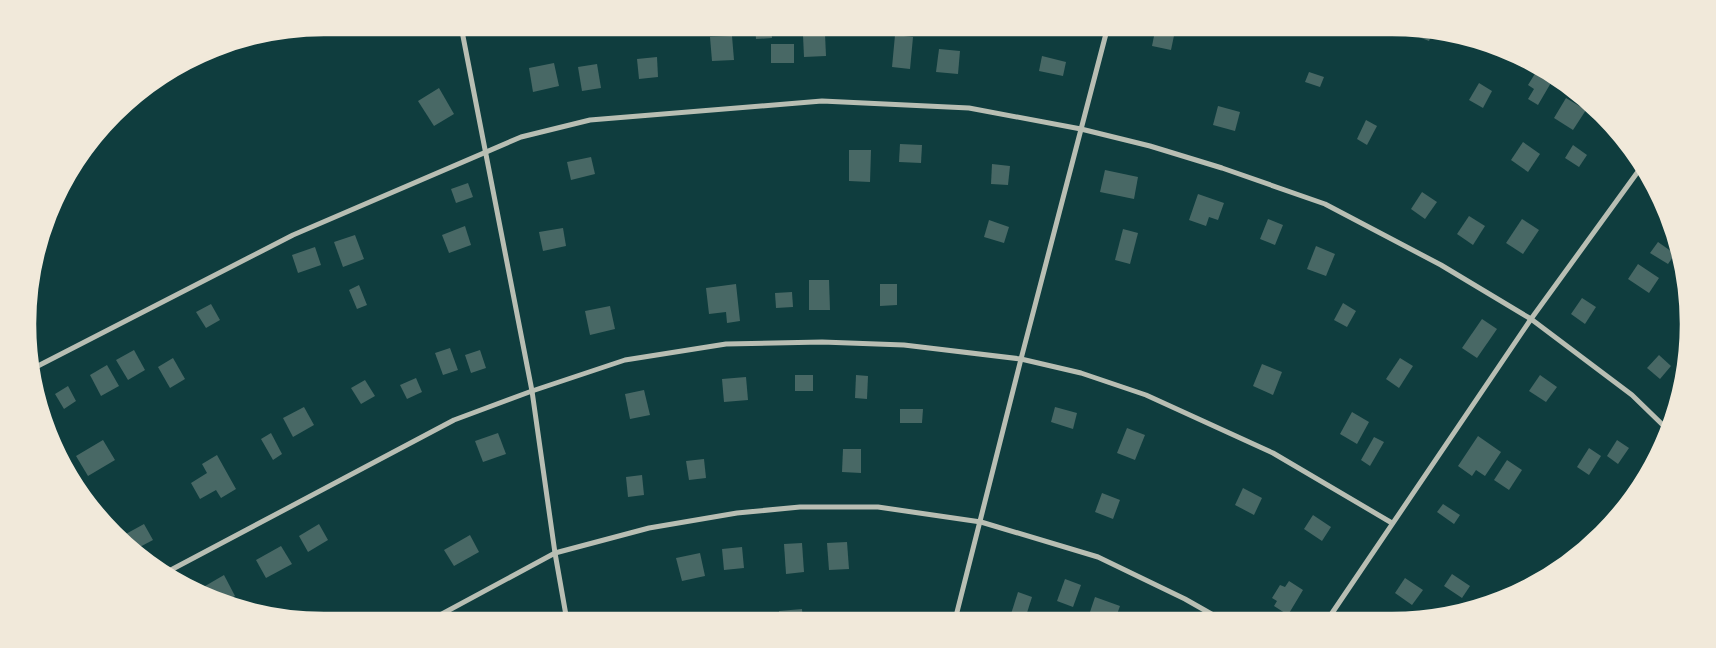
<svg xmlns="http://www.w3.org/2000/svg" width="1716" height="648" font-family="'Source Serif 4',serif">
  <rect width="100%" height="100%" fill="#0f3d3e"/>
  <g fill="#486865">
    <path d="M755,26H771L772,38L756,39Z"/>
    <path d="M1053,26H1070L1069,30Z"/>
    <path d="M1156,26H1176L1171,50L1152,46Z"/>
    <path d="M1418,30L1433,32L1429,41L1416,36Z"/>
    <path d="M825,34L826,56L804,57L803,35Z"/>
    <path d="M895,35L913,37L910,69L892,67Z"/>
    <path d="M732,36L734,60L712,61L710,37Z"/>
    <rect x="771" y="44" width="23" height="19"/>
    <path d="M939,49L960,51L958,74L936,72Z"/>
    <path d="M1042,56L1066,62L1063,76L1039,71Z"/>
    <path d="M657,57L658,77L639,79L637,59Z"/>
    <path d="M554,63L559,86L533,92L529,68Z"/>
    <path d="M597,64L601,88L582,91L578,67Z"/>
    <path d="M1309,72L1324,77L1320,87L1305,82Z"/>
    <path d="M1536,72L1552,81L1538,105L1528,99L1534,89L1528,85Z"/>
    <path d="M1479,83L1492,91L1483,108L1469,100Z"/>
    <path d="M439,88L454,114L434,126L418,101Z"/>
    <path d="M1566,98L1586,110L1573,130L1554,118Z"/>
    <path d="M1218,106L1240,112L1235,131L1213,125Z"/>
    <path d="M1366,120L1377,126L1367,145L1357,139Z"/>
    <path d="M1523,142L1540,154L1528,172L1511,160Z"/>
    <path d="M900,144L922,145L921,163L899,162Z"/>
    <path d="M1573,145L1587,155L1579,167L1565,158Z"/>
    <path d="M849,150H871L870,182L849,181Z"/>
    <path d="M591,157L595,174L571,180L567,162Z"/>
    <path d="M992,164L1010,166L1008,185L991,184Z"/>
    <path d="M1105,170L1138,177L1134,199L1100,192Z"/>
    <path d="M468,183L473,197L456,203L451,189Z"/>
    <path d="M1422,192L1437,202L1425,219L1411,209Z"/>
    <path d="M1198,194L1224,203L1218,220L1209,217L1206,226L1189,220Z"/>
    <path d="M1469,216L1485,226L1473,245L1457,234Z"/>
    <path d="M1268,219L1283,225L1275,245L1260,239Z"/>
    <path d="M1522,219L1539,230L1523,254L1506,243Z"/>
    <path d="M989,220L1009,227L1004,243L984,237Z"/>
    <path d="M465,226L471,245L449,253L442,235Z"/>
    <path d="M563,228L566,246L543,251L539,232Z"/>
    <path d="M1123,229L1138,233L1130,264L1115,260Z"/>
    <path d="M355,235L364,259L343,267L334,242Z"/>
    <path d="M1658,242L1675,254L1668,264L1650,253Z"/>
    <path d="M1316,246L1335,254L1326,276L1307,269Z"/>
    <path d="M315,247L321,265L298,273L292,255Z"/>
    <path d="M1638,264L1659,278L1649,293L1628,279Z"/>
    <path d="M809,280H829L830,310H809Z"/>
    <path d="M736,284L740,321L727,323L726,312L709,314L706,288Z"/>
    <path d="M880,284H897V305L880,306Z"/>
    <path d="M359,285L367,305L357,309L349,290Z"/>
    <path d="M792,292L793,307L776,308L775,293Z"/>
    <path d="M1582,298L1596,307L1585,324L1571,314Z"/>
    <path d="M1343,303L1356,311L1347,327L1334,320Z"/>
    <path d="M211,304L220,320L206,328L196,312Z"/>
    <path d="M610,306L615,329L590,335L585,311Z"/>
    <path d="M1482,319L1497,329L1477,358L1462,348Z"/>
    <path d="M450,348L458,370L443,375L435,353Z"/>
    <path d="M134,350L145,370L128,380L116,360Z"/>
    <path d="M480,350L486,368L471,373L465,355Z"/>
    <path d="M1659,355L1671,366L1660,379L1647,368Z"/>
    <path d="M173,358L185,379L170,388L158,367Z"/>
    <path d="M1400,358L1413,366L1399,388L1386,379Z"/>
    <path d="M1262,364L1282,372L1273,395L1253,386Z"/>
    <path d="M107,365L119,386L101,396L90,375Z"/>
    <rect x="795" y="375" width="18" height="16"/>
    <path d="M856,375L868,376L867,399L855,398Z"/>
    <path d="M1540,375L1557,387L1546,402L1529,391Z"/>
    <path d="M746,377L748,400L724,402L722,379Z"/>
    <path d="M416,378L422,392L407,399L400,385Z"/>
    <path d="M365,380L375,396L361,404L351,388Z"/>
    <path d="M68,386L76,401L64,409L55,394Z"/>
    <path d="M644,390L650,415L630,419L625,394Z"/>
    <path d="M304,407L314,425L293,437L283,418Z"/>
    <path d="M1055,407L1077,413L1073,429L1051,422Z"/>
    <path d="M900,409H923L922,423H900Z"/>
    <path d="M1352,412L1369,422L1357,444L1340,434Z"/>
    <path d="M1127,428L1145,435L1135,460L1117,453Z"/>
    <path d="M271,433L282,454L273,460L261,439Z"/>
    <path d="M498,433L506,454L483,462L475,441Z"/>
    <path d="M1478,436L1501,452L1485,476L1476,470L1472,476L1458,466Z"/>
    <path d="M1374,437L1384,442L1370,466L1361,460Z"/>
    <path d="M103,440L115,460L88,476L76,456Z"/>
    <path d="M1617,440L1629,448L1618,464L1607,456Z"/>
    <path d="M1589,448L1601,456L1589,475L1577,467Z"/>
    <path d="M843,449H861V473L842,472Z"/>
    <path d="M217,455L236,489L221,498L216,490L200,499L191,483L207,473L202,464Z"/>
    <path d="M704,459L706,478L689,480L686,461Z"/>
    <path d="M1507,460L1522,470L1509,490L1494,480Z"/>
    <path d="M642,475L644,495L628,497L626,477Z"/>
    <path d="M1641,478L1644,480L1630,497L1628,494Z"/>
    <path d="M1243,488L1262,498L1254,515L1235,505Z"/>
    <path d="M1102,493L1120,500L1113,519L1095,512Z"/>
    <path d="M1443,504L1460,515L1454,524L1437,512Z"/>
    <path d="M1313,515L1331,527L1322,541L1304,529Z"/>
    <path d="M144,524L153,540L134,550L124,535Z"/>
    <path d="M319,524L328,540L308,552L299,536Z"/>
    <path d="M470,535L479,552L454,566L444,550Z"/>
    <path d="M847,542L849,569L829,570L827,543Z"/>
    <path d="M802,543L804,572L786,574L784,544Z"/>
    <path d="M281,546L292,564L266,578L256,560Z"/>
    <path d="M742,547L744,568L724,570L722,549Z"/>
    <path d="M700,553L705,576L682,581L676,558Z"/>
    <path d="M1452,574L1470,586L1462,598L1444,586Z"/>
    <path d="M224,575L235,596L226,601L200,589Z"/>
    <path d="M1405,578L1423,590L1412,605L1395,593Z"/>
    <path d="M1065,579L1081,585L1073,607L1057,601Z"/>
    <path d="M1289,581L1303,590L1288,615L1274,606L1277,601L1272,598L1280,585L1285,587Z"/>
    <path d="M1018,592L1032,597L1025,619L1011,614Z"/>
    <path d="M1095,597L1120,606L1115,620H1104L1089,615Z"/>
    <path d="M802,609L803,621H779V611Z"/>
    <path d="M526,614L530,621H513Z"/>
    <path d="M845,617L860,620L844,621Z"/>
  </g>
  <g fill="none" stroke-linecap="round" stroke-linejoin="round">
    <g stroke="#b8beb3" stroke-width="5">
      <path d="M461,26L532,391L555,553L567,621"/>
      <path d="M32,369L293,235L521,137L590,120L822,101L969,108L1081,129L1150,146L1222,168L1325,204L1441,265L1531,319L1632,395L1668,430"/>
      <path d="M167,572L454,420L532,391L625,360L726,344L822,342L904,345L1021,359L1081,373L1146,395L1273,453L1392,523"/>
      <path d="M1328,619L1531,319L1642,166"/>
      <path d="M955,620L1021,359L1108,26"/>
      <path d="M427,622L555,553L649,528L737,513L800,507H878L981,522L1098,557L1185,599L1222,620"/>
    </g>
  </g>
  <path d="M0 0H1716V648H0ZM324 35H1392A289 289 0 0 1 1681 324V324A289 289 0 0 1 1392 613H324A289 289 0 0 1 35 324V324A289 289 0 0 1 324 35Z" fill="#f1e9da" fill-rule="evenodd"/>
  <path fill="none" stroke="#f1e9da" stroke-width="2.5" d="M324 35H1392A289 289 0 0 1 1681 324V324A289 289 0 0 1 1392 613H324A289 289 0 0 1 35 324V324A289 289 0 0 1 324 35Z"/>
</svg>
